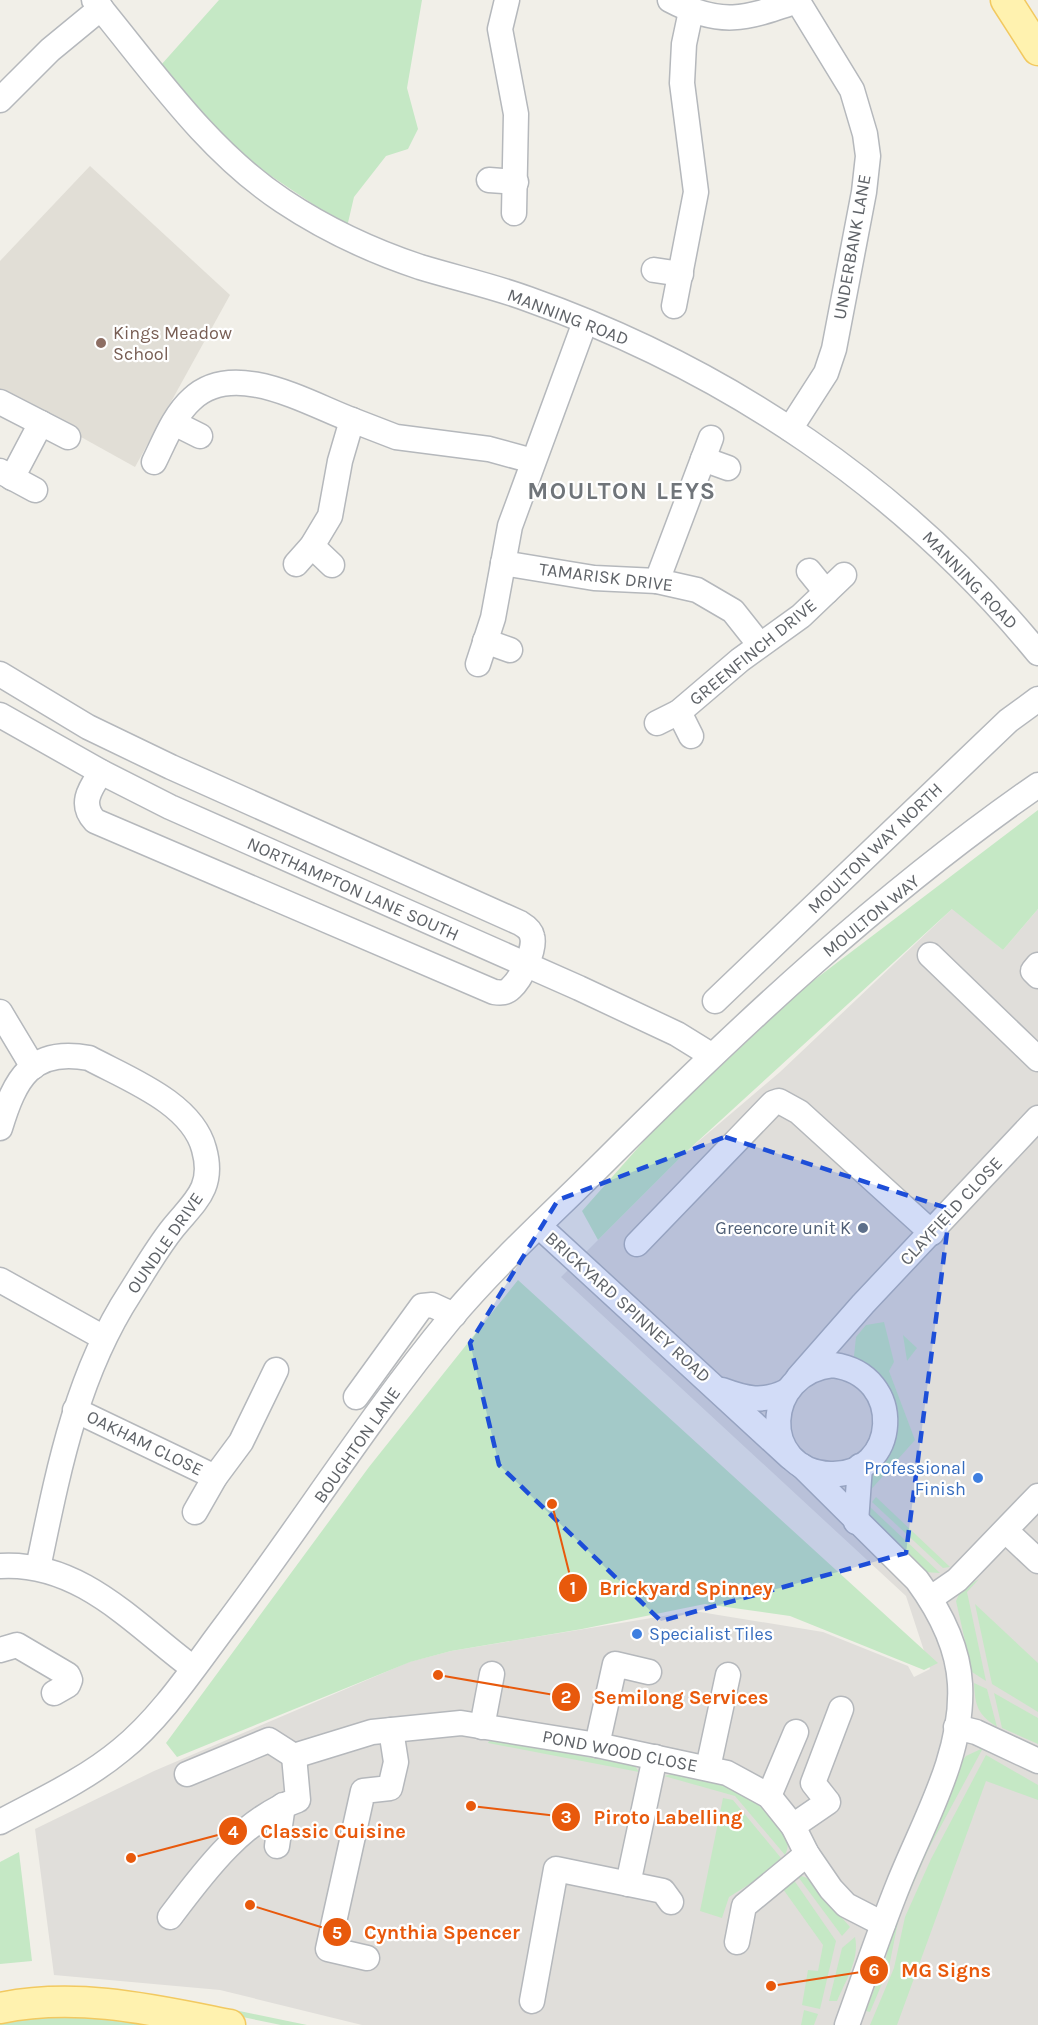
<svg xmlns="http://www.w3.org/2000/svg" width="1038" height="2025" font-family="Karla,sans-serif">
  <rect width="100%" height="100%" fill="#f1efe8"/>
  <path fill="#e0deda" d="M953,908L1003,950L1038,909V2025H362L220,1990L54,1975L35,1829L154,1771L409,1662L451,1651L694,1611L823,1632L908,1666L914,1677L930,1669L906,1596L561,1277L686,1152L780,1072Z"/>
  <path fill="#e1ded6" d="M90,166L230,295L135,467L0,392V261Z"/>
  <g fill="#c5e8c5">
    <path d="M219,0H422L407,88L418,129L408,149L386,156L354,197L347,227L234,151L161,65Z"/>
    <path d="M1038,810V909L1003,950L952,909L686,1152L598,1240L582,1211L659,1124L805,987Z"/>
    <path d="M518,1280L938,1663L924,1670L790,1616L705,1604L582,1629L451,1651L410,1662L177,1757L166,1743L369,1467Z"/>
    <path d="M884,1322L894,1362L889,1371L915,1440L867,1494L868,1477L888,1448L854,1356L856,1337L866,1325Z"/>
    <path d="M903,1335L917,1348L907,1361Z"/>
    <path d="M876,1497L950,1567L943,1568L872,1502Z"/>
    <path d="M870,1507L940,1573L924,1572L870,1518L867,1512Z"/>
    <path d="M979,1579L967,1592L986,1681L972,1672L956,1601L961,1590Z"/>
    <path d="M975,1604L1038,1663V1712L992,1684Z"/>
    <path d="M974,1683L987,1689L997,1727C977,1714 975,1705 974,1683Z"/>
    <path d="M994,1693L1038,1718V1744L1002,1728Z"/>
    <path d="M490,1739L635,1766L639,1772L488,1743Z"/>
    <path d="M983,1748L928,1850L899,1917L889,1967L870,2012L866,2011L886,1958L895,1916L957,1767L966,1756Z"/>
    <path d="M986,1755L1038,1785V1800L986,1781L897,2025H870L894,1968L905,1917L931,1859Z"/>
    <path d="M678,1773C721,1782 750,1789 778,1826C786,1836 791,1843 785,1855L735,1796L664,1776Z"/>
    <path d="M723,1798L733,1800L781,1858L756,1880L729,1897L722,1918L700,1911Z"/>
    <path d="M19,1852L32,1961L0,1964V1862Z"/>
    <path d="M789,1873L836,1941L820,2009L802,2005L808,1970L818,1971L823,1945L778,1882Z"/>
    <path d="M796,1874L807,1878L850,1927L842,1936Z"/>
    <path d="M855,1937C860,1959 845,1982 837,2001H829L842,1948Z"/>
    <path d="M230,2009L307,2025H281L228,2014Z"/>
    <path d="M804,2010L818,2014L814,2025H801Z"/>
    <path d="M56,2014L172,2025H0V2023Z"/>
  </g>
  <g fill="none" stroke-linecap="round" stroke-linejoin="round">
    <defs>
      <g id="minor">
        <path d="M94,0C152,70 206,150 283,201C325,229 372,251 420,267C456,278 493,286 528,299C728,370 903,488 1038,653"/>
        <path d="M507,0L500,29L516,114L514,213"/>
        <path d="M670,0C721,27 745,19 797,1"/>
        <path d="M0,100L50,50L101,8"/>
        <path d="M489,180L516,182"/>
        <path d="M654,270L681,274"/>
        <path d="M674,306L696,192L682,83L684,44L691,11"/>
        <path d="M0,402L68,437"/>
        <path d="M174,423L200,436"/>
        <path d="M790,429L826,373L834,349L864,192L868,156L865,134L852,90L797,0"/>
        <path d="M703,459L728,468"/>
        <path d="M154,462C164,442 174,415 192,399C234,359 307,403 352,420"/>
        <path d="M0,471L35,490"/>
        <path d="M12,478L41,423"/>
        <path d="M312,546L332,565"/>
        <path d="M503,563L594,578L657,581L697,590L733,611L760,645"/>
        <path d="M296,564L312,546L330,516L340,461L352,420L396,437L489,449L533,461"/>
        <path d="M809,571L826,592"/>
        <path d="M657,581L711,438"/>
        <path d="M485,641L510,650"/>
        <path d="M478,664L493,618L510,526L585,322"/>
        <path d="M0,674L88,727L171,767L520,923C525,926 531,930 532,936C536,949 521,979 511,988C506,993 501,993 494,992L95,821C79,804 90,789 101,772"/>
        <path d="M679,712L691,736"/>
        <path d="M0,715L101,772L170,807L579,988L677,1034L711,1055"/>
        <path d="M657,723L679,712L740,660L801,616L844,575"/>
        <path d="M930,955L1038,1059"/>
        <path d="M1038,965L1033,971L1038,976"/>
        <path d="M715,1001L1008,721L1038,699"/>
        <path d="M0,1012L33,1067"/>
        <path d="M0,1128C15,1079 31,1047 89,1058C128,1079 192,1103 204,1149C215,1188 194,1202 173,1228C157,1248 144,1271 130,1293C76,1376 58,1472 38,1568"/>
        <path d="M539,1226L790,1457"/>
        <path d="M637,1244L773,1103L779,1101L799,1112L932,1233"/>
        <path d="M0,1280L104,1338"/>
        <path d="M833,1365C907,1375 899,1477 830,1474C758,1470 763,1372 833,1365Z"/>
        <path d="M798,1378L863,1304L1038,1118"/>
        <path d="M722,1390C746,1399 763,1403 787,1391"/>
        <path d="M356,1397L422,1306L432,1305L454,1315"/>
        <path d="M75,1410L215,1477"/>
        <path d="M802,1466L917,1580C939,1610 958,1645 960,1684C964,1753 924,1821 899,1883C880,1930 864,1978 847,2025"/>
        <path d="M195,1512L215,1477L241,1442L276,1370"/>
        <path d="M856,1522L860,1466"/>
        <path d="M1006,1531L1038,1561"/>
        <path d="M0,1566C80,1561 134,1624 193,1668"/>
        <path d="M931,1598L957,1580L1038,1496"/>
        <path d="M0,1650L17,1645L68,1675L70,1680L68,1685L54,1693"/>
        <path d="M482,1727L492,1674"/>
        <path d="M956,1727L976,1732L1038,1761"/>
        <path d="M597,1745L615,1664L649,1672"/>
        <path d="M294,1756L372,1732L461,1723L597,1745L727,1773L769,1796L793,1826L807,1854L831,1889L846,1905L883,1924"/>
        <path d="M708,1768L728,1675"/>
        <path d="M187,1774L269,1740L294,1756"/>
        <path d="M769,1796L796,1732"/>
        <path d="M0,1822C41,1800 85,1780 121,1750C161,1718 195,1666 226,1625C302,1524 370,1416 450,1319C498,1262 554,1212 606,1160C741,1025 881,894 1038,785"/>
        <path d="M793,1826L828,1802L813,1783L841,1709"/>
        <path d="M277,1846L283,1805"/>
        <path d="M628,1884L655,1757"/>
        <path d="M170,1917C203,1873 243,1818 298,1800L294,1756"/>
        <path d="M737,1942L744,1906L807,1854"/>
        <path d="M367,1958L328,1949L363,1791L390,1788L396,1762L391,1730"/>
        <path d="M532,2001L556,1869L663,1891L671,1902"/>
      </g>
      <g id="major">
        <path d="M1006,0L1038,50"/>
        <path d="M0,2008C78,1992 154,2010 230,2025"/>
      </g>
    </defs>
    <use href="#minor" stroke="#b5b8bc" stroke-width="27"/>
    <use href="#major" stroke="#f2c960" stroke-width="33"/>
    <use href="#minor" stroke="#fff" stroke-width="24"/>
    <use href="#major" stroke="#fff2af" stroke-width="30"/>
  </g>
  <path fill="#1d4ed8" fill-opacity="0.2" stroke="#1d4ed8" stroke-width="4.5" stroke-dasharray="12 8" stroke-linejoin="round" d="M725,1137L950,1209L906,1553L661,1621L499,1465L470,1343L558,1200Z"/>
  <circle fill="#8d6e63" stroke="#fff" stroke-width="2" cx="101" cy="343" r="6"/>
  <circle fill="#5c6f8a" stroke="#fff" stroke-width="2" cx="863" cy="1228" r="6"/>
  <g fill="#3f7fe0" stroke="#fff" stroke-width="2">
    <circle cx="978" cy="1478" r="6"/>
    <circle cx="637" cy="1634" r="6"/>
  </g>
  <g text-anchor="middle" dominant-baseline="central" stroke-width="4.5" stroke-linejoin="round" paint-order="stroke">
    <g font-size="18" fill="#5f6368" stroke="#fff">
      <text transform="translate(852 247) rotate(-80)">UNDERBANK LANE</text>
      <text transform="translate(568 317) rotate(21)">MANNING ROAD</text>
      <text transform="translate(606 577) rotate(7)">TAMARISK DRIVE</text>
      <text transform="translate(970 580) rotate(46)">MANNING ROAD</text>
      <text transform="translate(753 652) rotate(-39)">GREENFINCH DRIVE</text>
      <text transform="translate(875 848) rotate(-44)">MOULTON WAY NORTH</text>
      <text transform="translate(353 889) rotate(24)">NORTHAMPTON LANE SOUTH</text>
      <text transform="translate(871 916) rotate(-39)">MOULTON WAY</text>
      <text transform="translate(951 1211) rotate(-47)">CLAYFIELD CLOSE</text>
      <text transform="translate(165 1243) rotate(-55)">OUNDLE DRIVE</text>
      <text transform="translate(628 1307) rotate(42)">BRICKYARD SPINNEY ROAD</text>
      <text transform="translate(145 1443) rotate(26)">OAKHAM CLOSE</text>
      <text transform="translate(357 1445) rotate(-55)">BOUGHTON LANE</text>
      <text transform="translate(620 1751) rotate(11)">POND WOOD CLOSE</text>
    </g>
    <g font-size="18" fill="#785e54" stroke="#fff" text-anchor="start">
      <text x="113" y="333">Kings Meadow<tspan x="113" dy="21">School</tspan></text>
    </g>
    <g font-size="18" fill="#4e5e75" stroke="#fff" text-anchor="end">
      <text x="851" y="1228">Greencore unit K</text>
    </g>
    <g font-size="18" fill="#366cbe" stroke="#fff" text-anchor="end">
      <text x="966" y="1468">Professional<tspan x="966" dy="21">Finish</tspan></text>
      <text x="649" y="1634" text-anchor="start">Specialist Tiles</text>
    </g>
    <g font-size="24" font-weight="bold" letter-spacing="1.5" fill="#70757a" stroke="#fff">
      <text x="622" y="491">MOULTON LEYS</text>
    </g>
  </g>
  <path fill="none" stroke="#e8590c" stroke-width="2" d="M552 1504L573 1588M438 1675L566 1697M471 1806L566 1817M131 1858L233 1831M250 1905L337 1932M771 1986L874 1970"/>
  <g fill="#e8590c" stroke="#fff" stroke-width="2">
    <circle cx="552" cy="1504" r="6"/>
    <circle cx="438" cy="1675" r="6"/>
    <circle cx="471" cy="1806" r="6"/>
    <circle cx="131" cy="1858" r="6"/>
    <circle cx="250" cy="1905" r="6"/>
    <circle cx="771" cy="1986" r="6"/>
    <circle cx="573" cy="1588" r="15"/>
    <circle cx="566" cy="1697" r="15"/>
    <circle cx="566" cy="1817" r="15"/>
    <circle cx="233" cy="1831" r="15"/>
    <circle cx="337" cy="1932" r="15"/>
    <circle cx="874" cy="1970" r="15"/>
  </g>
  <g font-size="18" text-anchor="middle" font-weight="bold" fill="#fff">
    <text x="573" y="1594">1</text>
    <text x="566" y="1703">2</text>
    <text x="566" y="1823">3</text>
    <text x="233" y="1838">4</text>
    <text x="337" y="1939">5</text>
    <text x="874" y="1976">6</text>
  </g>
  <g font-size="20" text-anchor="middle" font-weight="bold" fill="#e8590c" stroke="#fff" stroke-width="4.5" stroke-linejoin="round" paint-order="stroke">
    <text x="686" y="1595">Brickyard Spinney</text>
    <text x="681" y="1704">Semilong Services</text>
    <text x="668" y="1824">Piroto Labelling</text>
    <text x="333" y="1838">Classic Cuisine</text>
    <text x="442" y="1939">Cynthia Spencer</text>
    <text x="946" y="1977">MG Signs</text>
  </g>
</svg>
